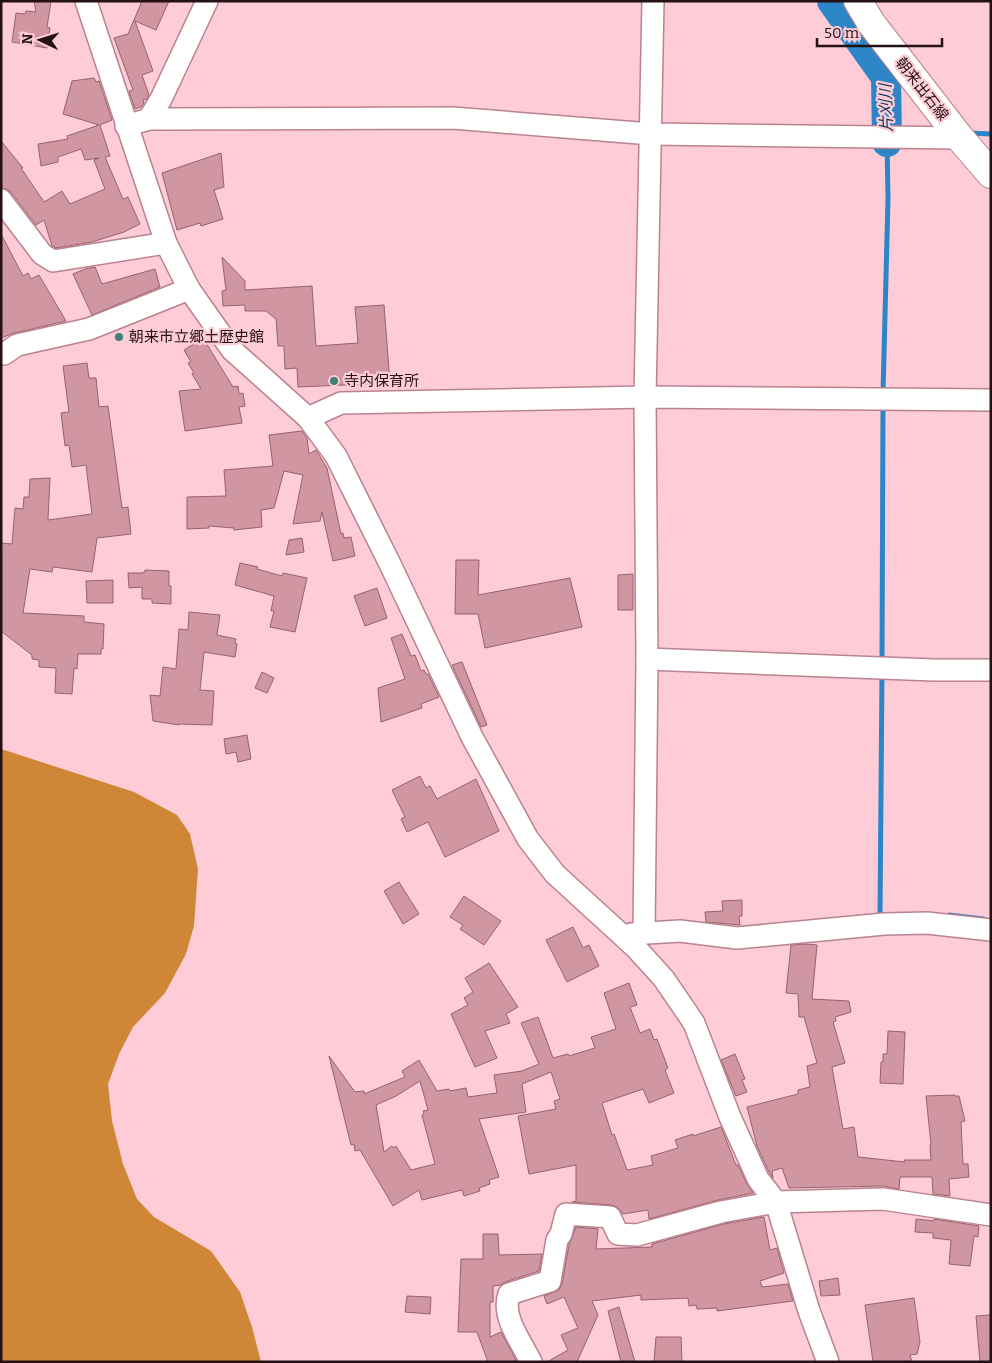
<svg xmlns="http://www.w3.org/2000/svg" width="992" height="1363" font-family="Bitter,'Noto Sans JP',serif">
  <rect width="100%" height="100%" fill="#fdccd6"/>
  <path fill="#cf8636" d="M1,749L134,792L177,815L190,834L198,869L194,926L186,954L165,993L133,1027L119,1054L108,1084L112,1121L123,1164L137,1199L154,1217L211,1251L240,1292L252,1327L261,1362H1Z"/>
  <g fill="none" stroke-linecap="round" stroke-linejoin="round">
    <g stroke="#2c85c6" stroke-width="5">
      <path d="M969,133L991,134"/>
      <path d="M883,393L888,199L887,142"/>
      <path d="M882,663L883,404"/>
      <path d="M882,672L880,915H883"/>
      <path d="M949,915L983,919"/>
    </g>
    <path stroke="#2c85c6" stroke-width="30" d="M832,1L886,77L887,142"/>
  </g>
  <g fill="#d097a3" stroke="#97616d" fill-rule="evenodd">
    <path d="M34,1H51L47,27L50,28L47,48L12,42L16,13L25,14L26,11L36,12Z"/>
    <path d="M142,1H169L156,30L135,21L153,71L142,75L149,95L147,99L143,100L144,103L141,107L135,109L129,91L133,90L114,38L128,34Z"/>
    <path d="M94,78L96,82L99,81L112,120L100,125L110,156L105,157L123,199L128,197L140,224L124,232L92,242L56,248L52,246L44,220L36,225L11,192L6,189L1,188V141L23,168H21L44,202L62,191L70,204L105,189L94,160L99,158L85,160L81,149L58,157V162L41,166L38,144L68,139L67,136L99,125L63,114L72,81Z"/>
    <path d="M221,153L224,187L214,190L223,219L201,226L200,223L177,230L162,173Z"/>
    <path d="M1,234L23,276L28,273L31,279L39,275L66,321L14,333L1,338Z"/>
    <path d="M222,257L245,281V290L312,286L316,346L358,343L355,307L384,305L390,383L298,387L297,368L285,369L284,346H278L276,319L266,311H245V305L223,306L222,291L226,290Z"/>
    <path d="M95,267L102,284L155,269L160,287L92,315L73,274L85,269Z"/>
    <path d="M203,338L233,387L238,386L239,394L243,393L245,406L239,407L242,423L185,431L179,391L201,389L192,374L194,373L188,363L191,362L184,350Z"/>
    <path d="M87,363L89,378H96L99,407L108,406L122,508L128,507L131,534L97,538L92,572L53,567L52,572L30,569L23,613L84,616V622L104,624L103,649H101V654H78L77,669L74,668L72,694L55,693L56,668L39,667V660L32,659V655L1,631V543L12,544L15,508L23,509L24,497H29L30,479L50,478L48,520L92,514L86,465L72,467L69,445L65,446L61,413L69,412L63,366Z"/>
    <path d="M302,431L307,438L309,454L316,450L327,468L341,534L343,533L344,538L351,537L355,556L333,561L322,512L320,521L293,524L303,475L284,471L274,508L261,510L262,527L234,530V528L209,526V528L187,529V497L226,496L224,470L273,466L269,435Z"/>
    <path d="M302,538L304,552L286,555L289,540Z"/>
    <path d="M456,560H479L478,595L570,578L582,627L485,648L478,614H455Z"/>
    <path d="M240,563L258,567L257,569L282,576L283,573L307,578L295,632L270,627L274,611H271L274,596L235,585Z"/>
    <path d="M145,570L169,571V586H171V604L152,603V599H142V587L129,588L128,573H142L145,572Z"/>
    <path d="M633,574V610H618V575Z"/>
    <path d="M113,580V603H87L86,581Z"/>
    <path d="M377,588L387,618L365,626L354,596Z"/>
    <path d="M189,612L220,615L217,635L236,639L235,643L237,644L235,657L204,652L200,690L214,691L212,725L179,724V725L153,721L150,695L160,696L163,667L176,669L179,629L188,630Z"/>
    <path d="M402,634L411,656L415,655L421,671L424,670L426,674H428L439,697L421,704L422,708L381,722L378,688L405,679L391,638Z"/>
    <path d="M462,662L487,725L481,727L452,665Z"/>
    <path d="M262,672L274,678L267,693L255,688Z"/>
    <path d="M247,735L251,759L238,762L236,752L226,754L224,739Z"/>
    <path d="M420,776L426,788L430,786L437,799L476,779L499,831L445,857L428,822L407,832L401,819L405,817L392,790Z"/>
    <path d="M399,882L419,914L403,924L384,891Z"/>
    <path d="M464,896L501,921L484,945L460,929L463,925L450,917Z"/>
    <path d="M742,900V916H739L740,925L706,922L705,912L723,911L722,901Z"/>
    <path d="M573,927L583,948L589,945L599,966L567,982L546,940Z"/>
    <path d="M806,944L817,945L812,999L849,1001L851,1012L835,1017L836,1021L833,1022L845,1063L832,1067L843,1129L854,1127L858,1157L905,1162L904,1160H931L930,1145L931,1144L926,1096L955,1095V1096H959L965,1121L961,1122L963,1164H968L969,1177L949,1179L950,1196L933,1194L932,1177H900L899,1189L883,1186L789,1188L782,1168L772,1171L773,1178L769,1172L757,1146L747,1107L798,1094V1090L810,1087L807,1066L817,1063L804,1017H799L798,994L786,993L791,945Z"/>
    <path d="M489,963L518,1007L506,1014L510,1023L485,1031L497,1058L475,1067L451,1014L468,1005L464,998L473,992L465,978Z"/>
    <path d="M629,983L637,1005L630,1007L640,1033L650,1029L654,1040L657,1039L668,1068L665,1070L674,1093L649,1103L643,1089L602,1103L612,1135L614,1134L627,1170L653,1165L651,1156L678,1148L675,1140L693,1134V1136L721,1127L736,1165H738L747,1184L753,1193L718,1200L649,1219L648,1210L623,1214L617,1207L611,1205L572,1202L576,1201V1165L529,1174L518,1116L556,1109L554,1101L560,1099L551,1072L522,1084L526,1112L479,1119L499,1177L489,1180L490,1184L479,1188L480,1191L464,1196L462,1190L422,1200L419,1190L393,1206L360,1150L355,1151L354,1144L351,1145L329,1056L355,1092L364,1091V1094L405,1077L402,1071L419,1060L437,1091L449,1089L450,1091L466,1088L468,1097L497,1093L494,1075L522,1071L539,1064L521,1023L538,1017L553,1058L568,1054L569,1056L595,1048L591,1037L616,1029L604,993ZM420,1081L428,1110L423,1111L424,1114L422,1115L435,1164L411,1170L396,1146L394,1148L392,1146L384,1152L376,1105L396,1096Z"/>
    <path d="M888,1031L905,1032L903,1084L880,1083L881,1062H883V1054H887Z"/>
    <path d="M735,1054L745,1079L742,1080L747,1092L736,1096L721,1060Z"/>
    <path d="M764,1217L770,1250L777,1248L784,1273L760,1281L762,1287L788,1284L793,1301L717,1311V1308L697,1309L696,1305L689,1306L688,1298L641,1300V1295L592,1301L598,1315L577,1362H547L568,1350L561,1335L578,1328L564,1297L547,1304L544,1296L559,1290L562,1284L569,1245L576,1227L598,1229L596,1249L652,1247V1244L724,1224Z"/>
    <path d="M916,1219L934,1221V1219L979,1226L978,1237L974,1236L970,1266L949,1264L951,1240L933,1238V1233L915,1232Z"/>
    <path d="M483,1234H498L499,1255L542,1254L539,1271L505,1282L500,1285L493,1286V1302H490V1337L501,1332L517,1362H488L477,1332H458L461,1259H483Z"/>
    <path d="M838,1278L840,1295L821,1296L819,1281Z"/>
    <path d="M407,1296L431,1297L430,1314L405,1312Z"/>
    <path d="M914,1298L920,1342L917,1354L910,1355L912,1362H873L865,1305Z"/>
    <path d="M619,1307L635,1362H621L608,1311Z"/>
    <path d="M991,1315V1362H980L976,1316Z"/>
    <path d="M656,1337H681L682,1362H654Z"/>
  </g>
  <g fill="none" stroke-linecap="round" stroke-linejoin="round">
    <defs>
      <g id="minor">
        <path d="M86,1L166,243L189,289L232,350L308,418L336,456L390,564L472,737L528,839L555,874L636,948L664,979L694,1023L730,1117L758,1179L776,1202L809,1311L828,1362"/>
        <path d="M149,119L161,99L207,1"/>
        <path d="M126,126L149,119L453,118L651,134L960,138"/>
        <path d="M1,200L42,254L53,261L166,243"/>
        <path d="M4,354L17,345L89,329L189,289"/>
        <path d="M308,418L341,403L645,397L991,400"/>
        <path d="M647,659L934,670H991"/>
        <path d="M644,933L647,659L645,397L653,1"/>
        <path d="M631,934L680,931L737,938L884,924L927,923L991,930"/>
        <path d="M531,1362C521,1341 501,1317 509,1294L550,1281L557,1240L561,1234L566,1214L610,1217L618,1234L637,1235L721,1212L776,1202L883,1199L991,1215"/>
      </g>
      <path id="major" d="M858,1L871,23L960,138L991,174"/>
    </defs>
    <use href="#minor" stroke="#ba828e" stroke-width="24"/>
    <use href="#major" stroke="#ba828e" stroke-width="30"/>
    <use href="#minor" stroke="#fff" stroke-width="21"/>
    <use href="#major" stroke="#fff" stroke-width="28"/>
  </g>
  <g fill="#3b8178" stroke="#fdccd6" stroke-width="2">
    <circle cx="119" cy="337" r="5"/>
    <circle cx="334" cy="381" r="5"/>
  </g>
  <g text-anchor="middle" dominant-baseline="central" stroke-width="4.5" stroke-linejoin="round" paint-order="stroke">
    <g font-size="15" fill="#251015" stroke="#fdccd6">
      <text transform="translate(922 89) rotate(52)">朝来出石線</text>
    </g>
    <g font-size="15" fill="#251015" stroke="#fdccd6" text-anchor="start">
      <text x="129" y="337">朝来市立郷土歴史館</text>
      <text x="344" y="381">寺内保育所</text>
    </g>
    <g font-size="16" font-style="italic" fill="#0a3a5c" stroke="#fdccd6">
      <text transform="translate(886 108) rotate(-92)">片刈川</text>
    </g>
  </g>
  <rect width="992" height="1363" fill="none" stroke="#251015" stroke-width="5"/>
  <g transform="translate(40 40) rotate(274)" stroke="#fdccd6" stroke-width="4" paint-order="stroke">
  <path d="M0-4L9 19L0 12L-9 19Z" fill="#251015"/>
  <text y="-8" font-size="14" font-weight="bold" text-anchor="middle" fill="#251015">N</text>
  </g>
  <path d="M817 38v8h125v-8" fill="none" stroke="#251015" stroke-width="2.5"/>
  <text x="824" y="38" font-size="15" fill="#251015" stroke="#fdccd6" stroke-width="4" paint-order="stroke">50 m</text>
</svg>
